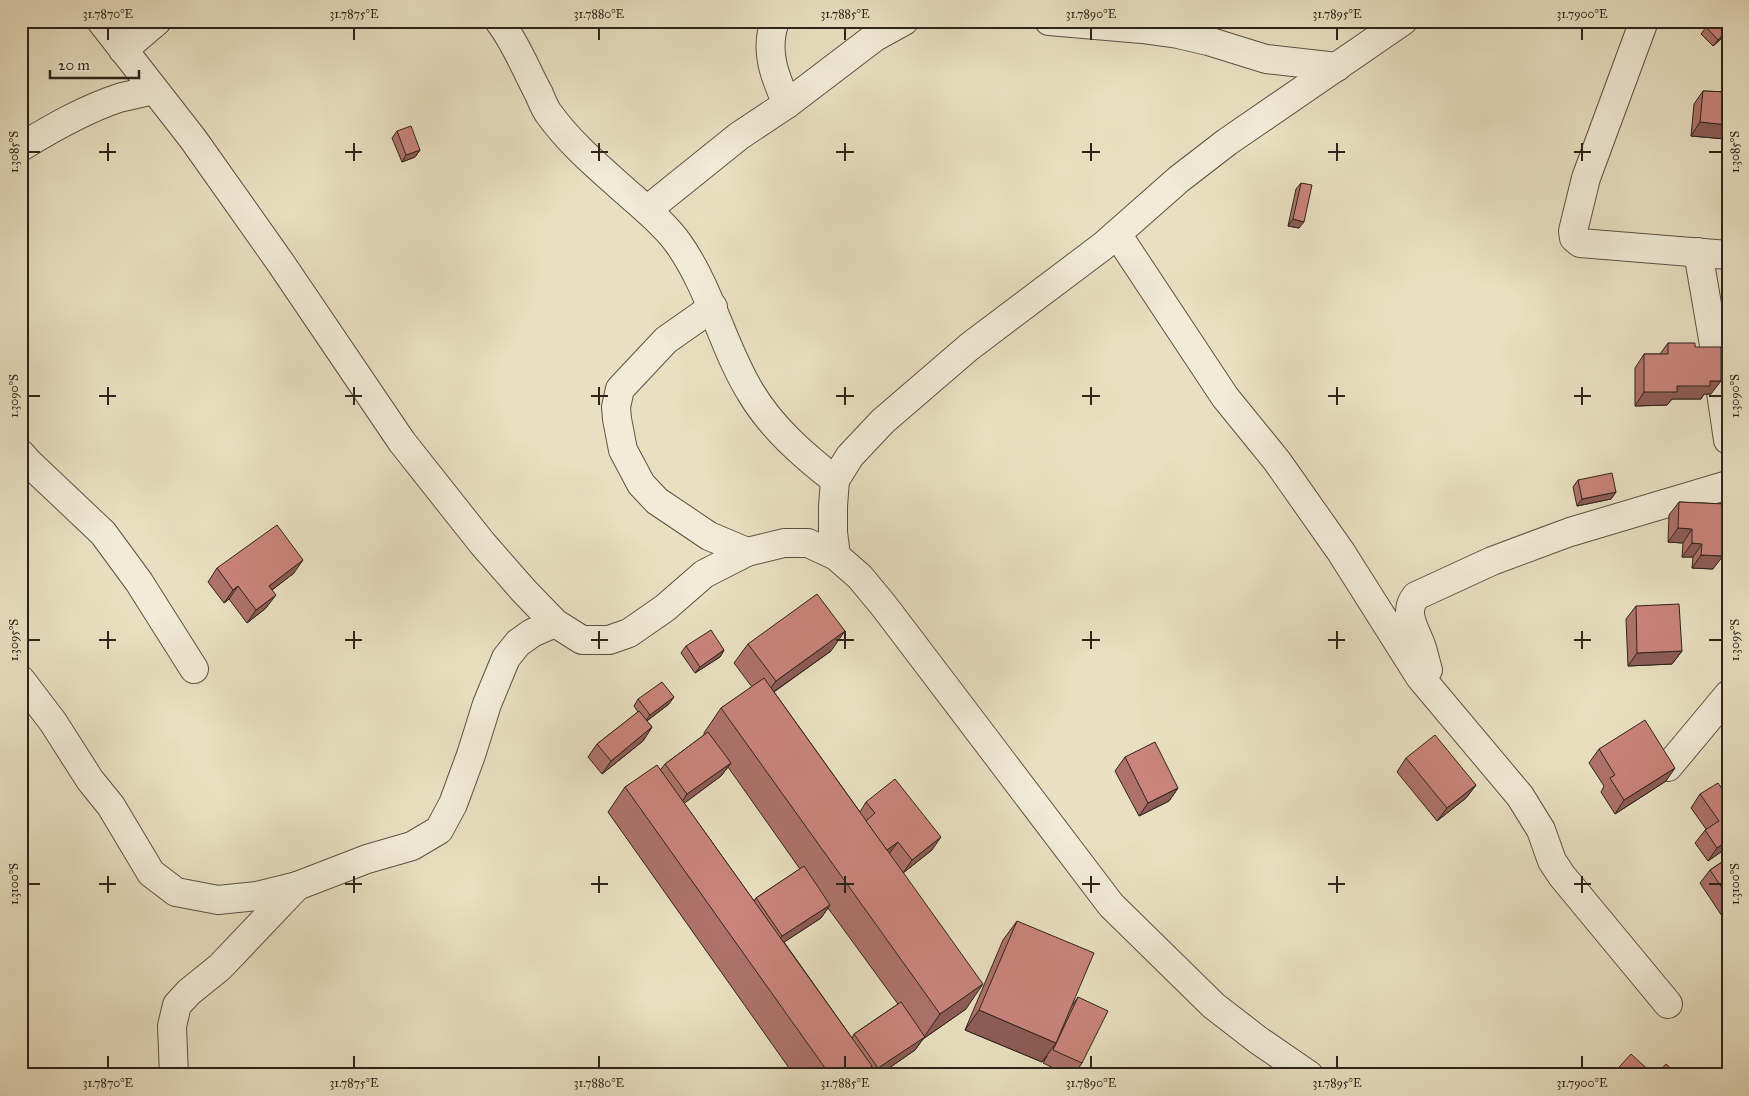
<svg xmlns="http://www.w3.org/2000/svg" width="1749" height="1096" font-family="'IM FELL Great Primer',serif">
  <rect width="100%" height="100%" fill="#e9e0c1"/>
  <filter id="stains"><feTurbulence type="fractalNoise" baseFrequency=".004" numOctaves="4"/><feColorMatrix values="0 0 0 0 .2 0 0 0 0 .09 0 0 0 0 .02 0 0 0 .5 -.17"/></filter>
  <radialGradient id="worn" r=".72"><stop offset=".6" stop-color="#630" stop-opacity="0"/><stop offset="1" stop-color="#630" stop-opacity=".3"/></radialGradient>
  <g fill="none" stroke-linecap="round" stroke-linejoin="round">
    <defs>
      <g id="minor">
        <path d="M101,21L193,139L280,262L402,442L482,543L524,591L555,623L582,640H609L629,633L665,608L704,574L747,552L784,543H808L836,556L860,577L884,606L1111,905L1214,1006L1258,1040L1309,1075"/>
        <path d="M499,21C516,43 526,70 539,94C542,101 545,109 549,114C572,146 604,172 632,197C648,211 666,226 678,243C711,289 722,346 751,393C772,428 803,455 835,480"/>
        <path d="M775,21C764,51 775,77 787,104"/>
        <path d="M1049,21L1142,29L1178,34L1208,41L1266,59L1337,67"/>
        <path d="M1644,21L1586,178L1573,231L1574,238L1580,243L1728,255"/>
        <path d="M123,50L157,21"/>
        <path d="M21,147C52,128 85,109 119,98C130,95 142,93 153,90"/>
        <path d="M647,210L739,136L787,104L875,37L904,21"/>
        <path d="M1117,234L1225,397L1277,461L1341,552L1420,677L1520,796L1541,830L1552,861L1562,876L1668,1004"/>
        <path d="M1698,252L1714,345L1728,440"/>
        <path d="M713,307L666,340L620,389L616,407L617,419L623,450L641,484L657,501L709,536L747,552"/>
        <path d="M21,454L29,463L103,533L139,582L194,669"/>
        <path d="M836,556L833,532V506L835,480L850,456L883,421L969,347L1103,246L1179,179L1227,142L1403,21"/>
        <path d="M1428,670C1426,663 1424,655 1422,648C1416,630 1402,613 1416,596L1492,561L1570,532L1728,485"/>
        <path d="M21,680L53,722L90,780L111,806L151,873L176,892L218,900L257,896L297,886L367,859L412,846L439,830L453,804L471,755L487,704L506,658L518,643L532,633L555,623"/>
        <path d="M1668,767L1728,695"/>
        <path d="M174,1075L172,1026L177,1005L189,992L220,967L297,886"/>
      </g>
    </defs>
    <use href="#minor" stroke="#5d5244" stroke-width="30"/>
    <use href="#minor" stroke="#f1ebd7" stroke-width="28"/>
  </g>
  <g fill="#ae726b" stroke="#2e231b" fill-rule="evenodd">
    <path d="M1706,27L1722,38L1713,46L1701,34Z"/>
    <path d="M1703,91L1728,92V137L1726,139L1691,136L1694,104Z"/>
    <path d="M397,131L420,150L415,157L402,162L392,138Z"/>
    <path d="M1301,183L1299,228L1288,226L1296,189Z"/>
    <path d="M1668,343L1695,347L1711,394H1704L1701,399H1672L1667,405L1635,406V368L1644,354H1660Z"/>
    <path d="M1578,480L1616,492L1611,499L1577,506L1573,487Z"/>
    <path d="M1679,502L1725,504L1713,569L1692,568L1693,557H1682L1683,543L1668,542L1669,515Z"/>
    <path d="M217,568L294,573L272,590L266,608L247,623L229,599L224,603L208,582Z"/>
    <path d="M1636,606L1682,651L1672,664L1628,666L1626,619Z"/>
    <path d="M748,644L831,651L774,692L860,812L866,802L932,850L903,873L966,1009L923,1039L915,1050L879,1075H794L608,812L625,787L661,769L665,764L704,735V733L721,708L752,687L734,663ZM728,767L800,869L756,898L754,901L684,803L721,776ZM828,908L898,1004L854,1034L852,1038L784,942L821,918Z"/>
    <path d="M686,646L724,650L720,657L695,673L681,653Z"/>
    <path d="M638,699L669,704L647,721L652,727L643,741L602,774L588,757L597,744L638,712L634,706Z"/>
    <path d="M1599,749L1666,781L1615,814L1601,792L1604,786L1589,763Z"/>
    <path d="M1125,757L1178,788L1169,801L1139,816L1115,771Z"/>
    <path d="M1406,758L1476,785L1466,798L1437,821L1397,772Z"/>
    <path d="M1700,794L1728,797V847L1708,861L1695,843L1706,829L1691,808Z"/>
    <path d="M1728,858V912L1722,916L1700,883L1710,870Z"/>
    <path d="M1017,921L1071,1007L1078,997L1082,1063L1074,1075H1068L1043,1063L1047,1056L1042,1062L965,1030L1003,940Z"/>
  </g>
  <g fill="#8d5c57" stroke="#2e231b">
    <path d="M1612,21H1632L1628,27Z"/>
    <path d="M1726,31L1722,38L1713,46L1718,40Z"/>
    <path d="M1700,122L1728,125V137L1726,139L1691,136Z"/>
    <path d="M420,150L415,157L402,162L406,155Z"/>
    <path d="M1293,219L1304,222L1299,228L1288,226Z"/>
    <path d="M1710,381H1721L1711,394H1704L1701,399H1672L1667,405L1635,406L1644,392L1677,386Z"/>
    <path d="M1616,492L1611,499L1577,506L1582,499Z"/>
    <path d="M1678,528L1692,529L1683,543L1668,542Z"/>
    <path d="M1692,543L1702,544L1693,557H1682Z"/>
    <path d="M1701,555L1723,556L1713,569L1692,568Z"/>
    <path d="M303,560L294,573L260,599L269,586Z"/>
    <path d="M238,586L229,599L224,603L233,590Z"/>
    <path d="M276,595L266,608L247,623L256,610Z"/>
    <path d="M845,631L831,651L762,700L776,681Z"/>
    <path d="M724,650L720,657L695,673L700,667Z"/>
    <path d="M1682,651L1672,664L1628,666L1637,653Z"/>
    <path d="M674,697L669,704L645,722L650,715Z"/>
    <path d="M652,727L643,741L602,774L611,761Z"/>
    <path d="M731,763L721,776L678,808L687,794Z"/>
    <path d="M1675,768L1666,781L1615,814L1624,800Z"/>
    <path d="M1476,785L1466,798L1437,821L1447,808Z"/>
    <path d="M1178,788L1169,801L1139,816L1148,803Z"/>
    <path d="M941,837L932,850L903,873L912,860Z"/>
    <path d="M1728,840V847L1708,861L1717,848Z"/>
    <path d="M898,842L888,855H881Z"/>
    <path d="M830,905L821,918L772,950L782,936Z"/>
    <path d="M1728,907V912L1722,916Z"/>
    <path d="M983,984L966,1009L923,1039L915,1050L879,1075H874L878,1068L924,1037L940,1014Z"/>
    <path d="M979,1010L1056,1043L1042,1062L965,1030Z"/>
    <path d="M872,1066L865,1075H859Z"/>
  </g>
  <g fill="#ca847c" stroke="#2e231b">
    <path d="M1711,21H1716L1726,31L1718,40L1706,27Z"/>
    <path d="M1703,91L1728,92V125L1700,122Z"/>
    <path d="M411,126L420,150L406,155L397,131Z"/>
    <path d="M1301,183L1312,185L1304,222L1293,219Z"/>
    <path d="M1668,343H1695V347H1721V381H1710V386H1677V392H1644V354H1668Z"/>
    <path d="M1612,473L1616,492L1582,499L1578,480Z"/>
    <path d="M1679,502L1725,504L1723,556L1701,555L1702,544L1692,543V529L1678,528Z"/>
    <path d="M277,525L303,560L269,586L276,595L256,610L238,586L233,590L217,568Z"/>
    <path d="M817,594L845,631L776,681L748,644Z"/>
    <path d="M1679,604L1682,651L1637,653L1636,606Z"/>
    <path d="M711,630L724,650L700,667L686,646Z"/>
    <path d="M764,678L983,984L940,1014L721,708Z"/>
    <path d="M662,682L674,697L650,715L638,699Z"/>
    <path d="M639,711L652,727L611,761L597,744Z"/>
    <path d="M1645,720L1675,768L1624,800L1610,778L1615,775L1599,749Z"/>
    <path d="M708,732L731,763L687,794L665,764Z"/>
    <path d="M1435,735L1476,785L1447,808L1406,758Z"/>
    <path d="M1155,742L1178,788L1148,803L1125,757Z"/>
    <path d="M657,765L872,1066L859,1075H830L625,787Z"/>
    <path d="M895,779L941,837L912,860L898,842L887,850L866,821L875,813L866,802Z"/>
    <path d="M1718,783L1728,797V840L1717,848L1705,830L1719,821L1700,794Z"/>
    <path d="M1728,858V897L1710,870Z"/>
    <path d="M804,866L830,905L782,936L756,898Z"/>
    <path d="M1017,921L1094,953L1056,1043L979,1010Z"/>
    <path d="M1078,997L1108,1011L1082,1063L1053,1050Z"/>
    <path d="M901,1002L925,1037L878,1068L854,1034Z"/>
    <path d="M1631,1054L1654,1075H1612Z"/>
    <path d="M1666,1064L1678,1075H1656Z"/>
  </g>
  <path fill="none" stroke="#2e231b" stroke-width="2" d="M108,28V40M354,28V40M599,28V40M845,28V40M1091,28V40M1337,28V40M1582,28V40M108,143V161M354,143V161M599,143V161M845,143V161M1091,143V161M1337,143V161M1582,143V161M28,152H40M99,152H116M345,152H362M591,152H608M836,152H854M1082,152H1100M1328,152H1345M1574,152H1591M1709,152H1722M108,387V405M354,387V405M599,387V405M845,387V405M1091,387V405M1337,387V405M1582,387V405M28,396H40M99,396H116M345,396H362M591,396H608M836,396H854M1082,396H1100M1328,396H1345M1574,396H1591M1709,396H1722M108,631V649M354,631V649M599,631V649M845,631V649M1091,631V649M1337,631V649M1582,631V649M28,640H40M99,640H116M345,640H362M591,640H608M836,640H854M1082,640H1100M1328,640H1345M1574,640H1591M1709,640H1722M108,876V893M354,876V893M599,876V893M845,876V893M1091,876V893M1337,876V893M1582,876V893M28,884H40M99,884H116M345,884H362M591,884H608M836,884H854M1082,884H1100M1328,884H1345M1574,884H1591M1709,884H1722M108,1056V1068M354,1056V1068M599,1056V1068M845,1056V1068M1091,1056V1068M1337,1056V1068M1582,1056V1068"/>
  <rect width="1749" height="1096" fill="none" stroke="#e9e0c1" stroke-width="55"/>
  <path d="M50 70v8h89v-8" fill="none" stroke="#2e231b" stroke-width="2.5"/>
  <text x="58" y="70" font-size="15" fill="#2e231b" stroke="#f1ebd7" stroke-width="4" paint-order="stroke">20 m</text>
  <rect x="28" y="28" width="1694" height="1040" fill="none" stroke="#2e231b" stroke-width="2"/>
  <g font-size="12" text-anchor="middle" fill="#2e231b">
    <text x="108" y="18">31.7870°E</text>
    <text x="354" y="18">31.7875°E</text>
    <text x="599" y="18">31.7880°E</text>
    <text x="845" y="18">31.7885°E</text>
    <text x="1091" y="18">31.7890°E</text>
    <text x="1337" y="18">31.7895°E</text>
    <text x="1582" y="18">31.7900°E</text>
    <text transform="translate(14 152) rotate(-90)" y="4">1.3085°S</text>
    <text transform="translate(1735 152) rotate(-90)" y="4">1.3085°S</text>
    <text transform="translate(14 396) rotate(-90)" y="4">1.3090°S</text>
    <text transform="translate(1735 396) rotate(-90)" y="4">1.3090°S</text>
    <text transform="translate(14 640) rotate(-90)" y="4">1.3095°S</text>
    <text transform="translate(1735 640) rotate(-90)" y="4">1.3095°S</text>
    <text transform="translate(14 884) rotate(-90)" y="4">1.3100°S</text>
    <text transform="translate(1735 884) rotate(-90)" y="4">1.3100°S</text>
    <text x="108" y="1087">31.7870°E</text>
    <text x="354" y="1087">31.7875°E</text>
    <text x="599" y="1087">31.7880°E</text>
    <text x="845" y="1087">31.7885°E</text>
    <text x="1091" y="1087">31.7890°E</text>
    <text x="1337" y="1087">31.7895°E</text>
    <text x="1582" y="1087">31.7900°E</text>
  </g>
  <rect width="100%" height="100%" filter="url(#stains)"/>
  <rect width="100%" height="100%" fill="url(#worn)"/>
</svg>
